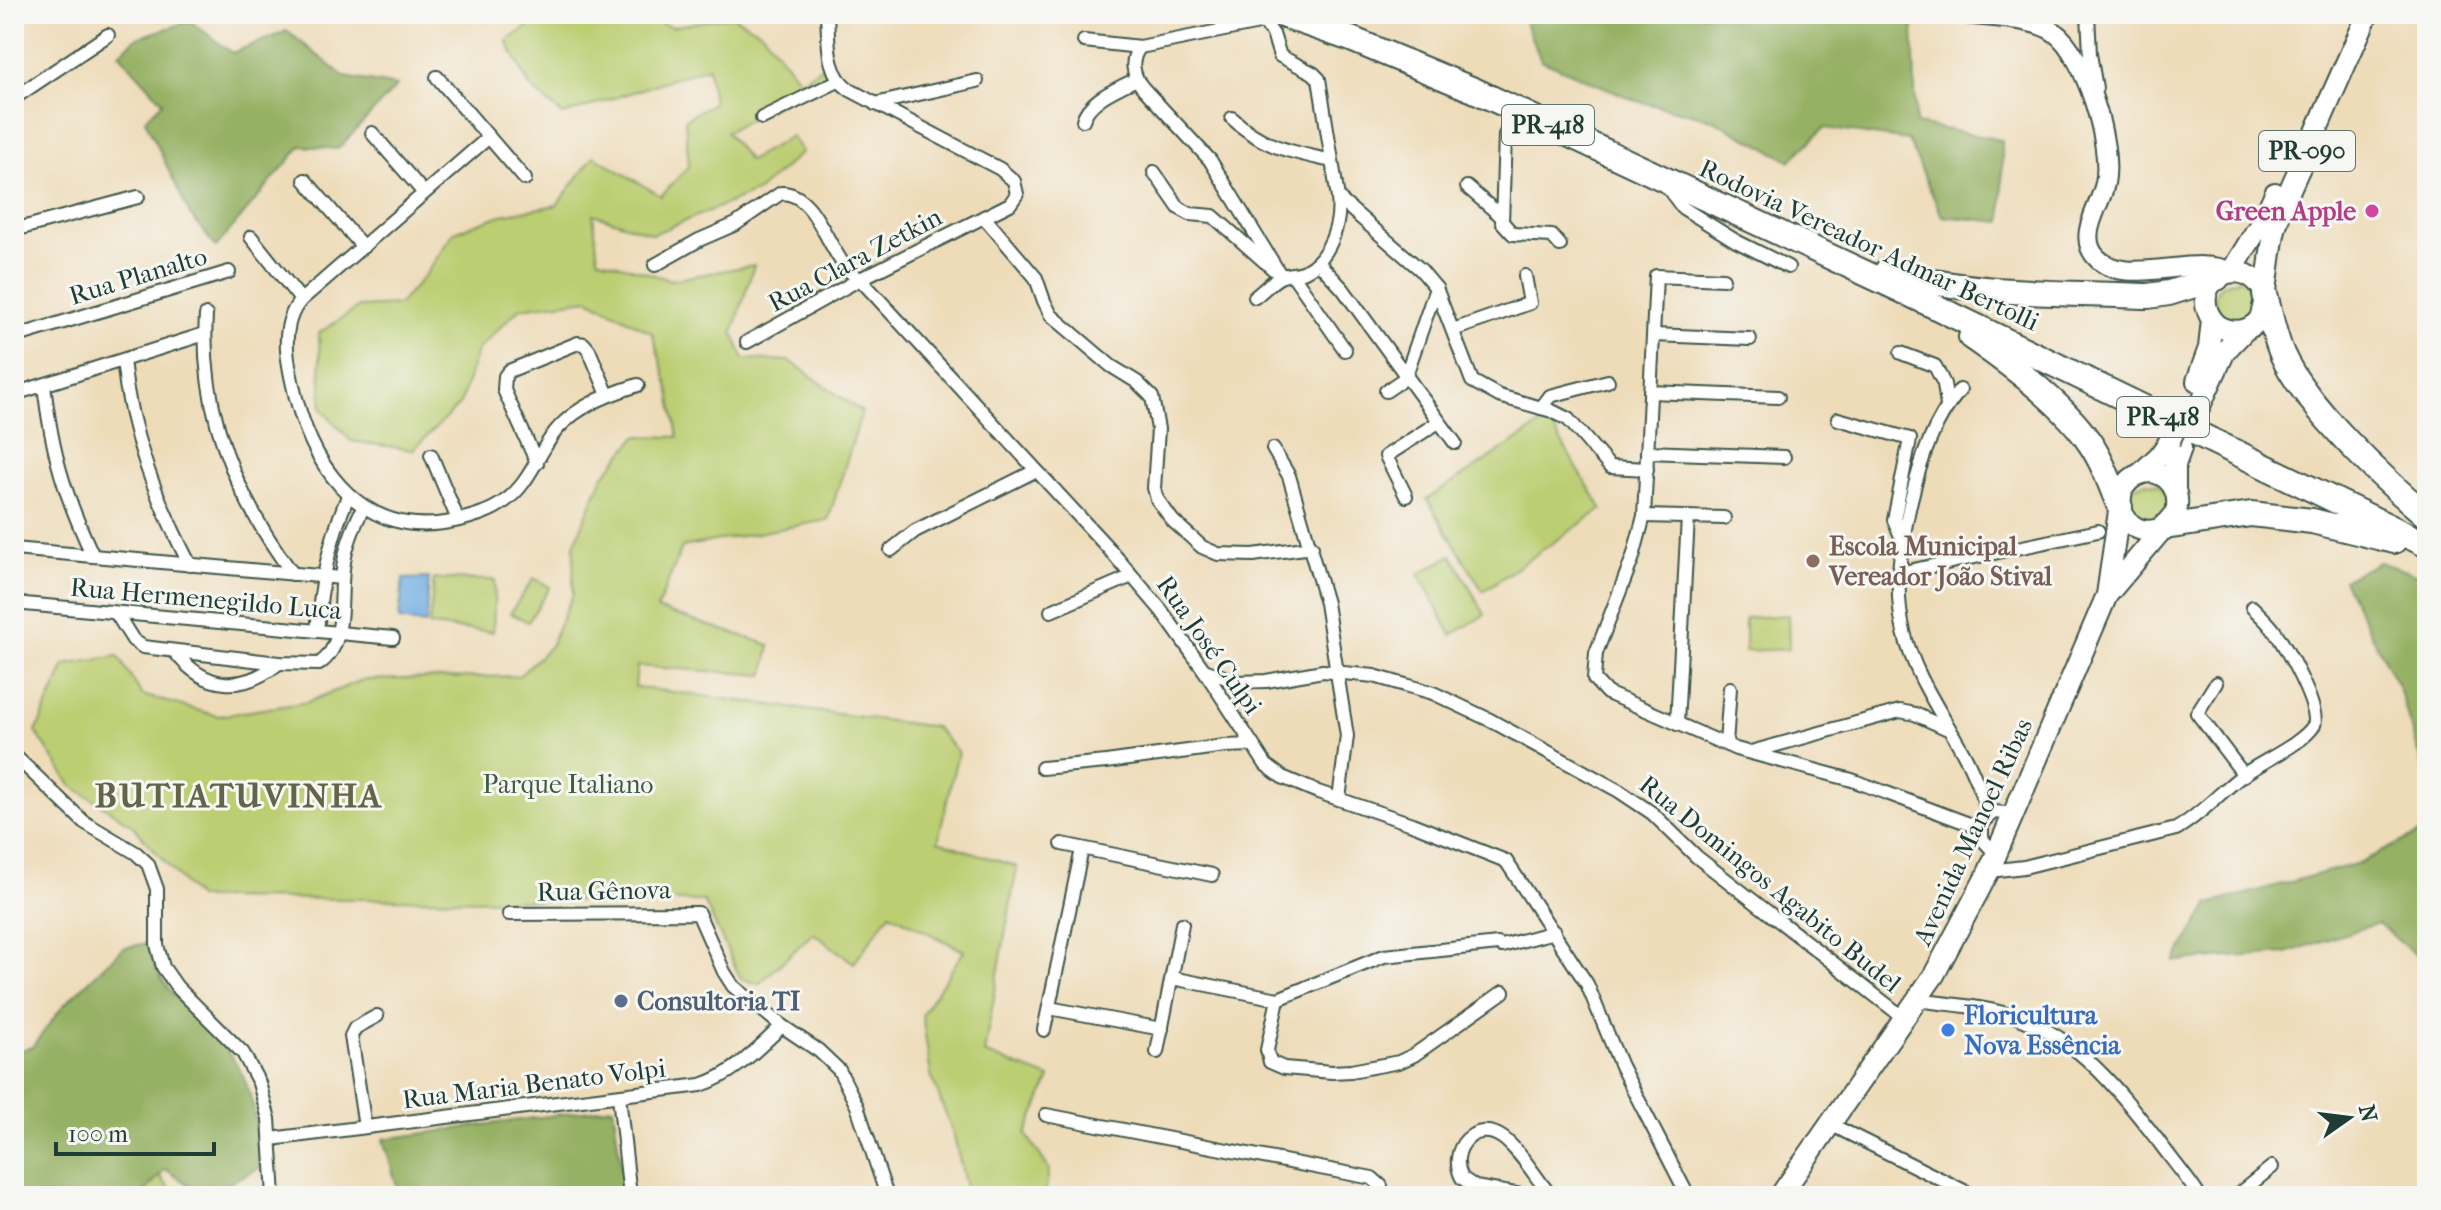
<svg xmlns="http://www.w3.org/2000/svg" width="2441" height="1210" font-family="'IM FELL French Canon',serif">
  <rect width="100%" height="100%" fill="#f6f6f2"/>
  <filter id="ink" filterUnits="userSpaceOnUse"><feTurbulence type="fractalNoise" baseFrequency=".0125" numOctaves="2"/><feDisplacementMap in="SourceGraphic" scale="16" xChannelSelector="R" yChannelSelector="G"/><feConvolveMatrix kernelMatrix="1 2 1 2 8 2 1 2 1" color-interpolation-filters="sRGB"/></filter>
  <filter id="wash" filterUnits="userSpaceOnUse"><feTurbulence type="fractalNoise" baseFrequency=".006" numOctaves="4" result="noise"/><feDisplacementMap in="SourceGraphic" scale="32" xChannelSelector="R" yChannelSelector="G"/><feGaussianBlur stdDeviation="1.8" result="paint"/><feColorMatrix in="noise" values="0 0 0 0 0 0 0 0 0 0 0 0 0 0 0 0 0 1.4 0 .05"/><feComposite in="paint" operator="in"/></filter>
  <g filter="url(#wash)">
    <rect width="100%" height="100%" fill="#eedcb9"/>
    <g fill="#bcce72" stroke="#6e8653" stroke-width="2">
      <path d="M546,14H649L650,20L672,27L732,16L762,32L800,81L821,67L830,76L726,132L749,161L791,136L802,152L758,191L653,234L593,214L598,258L671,280L754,265L733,333L744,359L790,361L862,412L828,520L682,547L657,609L770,645L764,675L637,666L635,687L935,727L958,752L938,841L1017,867L984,1053L1050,1078L1026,1134L1049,1169L1045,1196H968L954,1136L931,1075L922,1014L964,951L890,913L854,963L813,933L759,984L741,979L704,901L197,898L132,825L71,785L36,732L65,665L118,656L142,695L218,716L308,702L362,680L519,676L550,646L573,594L574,545L603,476L637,436L678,437L670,392L652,333L589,299L520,308L478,349L460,404L413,450L351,441L322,409L319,333L359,307L398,305L426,274L454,232L501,215L557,205L594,156L661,196L689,166L685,119L713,103L708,67L563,115L530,87L507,41Z"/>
      <path d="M2241,278L2261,301L2245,326L2216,315C2214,287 2214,287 2241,278Z"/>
      <path d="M1548,420L1602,509L1483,591L1427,499Z"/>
      <path d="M2146,482L2159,485L2168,497L2167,512L2150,524L2131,516L2128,495L2132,488Z"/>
      <path d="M1452,555L1485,615L1451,635L1419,574Z"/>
      <path d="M534,578L550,587L528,622L510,613Z"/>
      <path d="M434,579L495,580L493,632L429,626Z"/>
      <path d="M1788,615L1789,649L1745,651V618Z"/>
      <path d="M159,1175L176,1196H141Z"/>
    </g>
    <g fill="#95b164" stroke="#5a774c" stroke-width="2">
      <path d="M1521,14H1902L1913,21L1916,124L2002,140V222L1942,216L1908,140L1824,128L1790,161L1712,119L1637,101L1541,60Z"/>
      <path d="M190,21L232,53L287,31L345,77L397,86L338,149L301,146L216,247L190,215L145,120L163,102L119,53L137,38Z"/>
      <path d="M2379,562L2427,578V779L2399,688L2343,580Z"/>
      <path d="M2427,791V965L2378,923L2286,953L2175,961L2209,904L2359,863L2424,831Z"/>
      <path d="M148,943C157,1002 220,1025 243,1076C256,1104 258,1137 261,1167L205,1195L165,1169L141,1196H14V1052L32,1047L64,1005L123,948Z"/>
      <path d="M613,1107L625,1196H400L383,1139Z"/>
    </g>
    <path fill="#70ade2" stroke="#48758b" stroke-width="2" d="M429,578L426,624L399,620L403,579Z"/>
  </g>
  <g filter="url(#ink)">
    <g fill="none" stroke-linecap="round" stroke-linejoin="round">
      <defs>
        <g id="street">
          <path d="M1266,14L1264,22L1273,34L1280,56L1313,73L1319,79L1338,198L1421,270L1436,288L1472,381L1499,396L1552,411L1568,419L1610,467L1647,469"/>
          <path d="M2088,14L2090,54L2096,88"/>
          <path d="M1264,22L1140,47C1129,60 1133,76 1143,88L1210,160L1281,276"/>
          <path d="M1084,41L1140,47"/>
          <path d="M437,77L525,179"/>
          <path d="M14,98L108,35"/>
          <path d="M875,104L977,81"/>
          <path d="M1517,110L1505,135L1502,222L1513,234L1552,236L1560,245"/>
          <path d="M762,118L838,81"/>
          <path d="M1232,118C1263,148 1292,152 1332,161"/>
          <path d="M1083,120C1089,99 1118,89 1136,79"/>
          <path d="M372,133L424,193"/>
          <path d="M489,137L301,300C278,326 288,366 296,398C316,475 367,540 455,521C472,517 491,512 505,501C526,486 534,464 548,442C567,410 603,396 638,385"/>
          <path d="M1154,172L1179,208L1190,214L1213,216L1273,269"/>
          <path d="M305,180L363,247"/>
          <path d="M1664,183L1683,208L1736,241L1788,267"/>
          <path d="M1467,187L1502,217"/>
          <path d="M984,217L1036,278L1044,301L1051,315L1111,366L1137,382L1152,397L1158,429L1154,488L1157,499L1173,521L1202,547L1218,554L1253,555L1312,547"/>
          <path d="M14,230L138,197"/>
          <path d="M251,237L301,300"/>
          <path d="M1318,262L1343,289L1455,443"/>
          <path d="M655,265L699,240L736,224L781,193C820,192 828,263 860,279L1110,550L1161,610L1204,670L1266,765L1282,777L1318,792L1412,824L1506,861L1587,984L1621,1066L1688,1196"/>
          <path d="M1293,275L1345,350"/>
          <path d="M1723,279L1656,276L1644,516L1633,557L1596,653L1594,679L1607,693L1736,749L1852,780L1980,828"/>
          <path d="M1255,297C1263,291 1272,281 1280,277C1288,273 1297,275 1305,271C1330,258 1341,224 1338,198"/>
          <path d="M206,315C200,412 236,498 293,574"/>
          <path d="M1453,330L1530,303L1525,276"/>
          <path d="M1654,335L1750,339"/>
          <path d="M14,337L229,272"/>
          <path d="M747,342L860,279L1010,204L1017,194L1014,181L1000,169L850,90C825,73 829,41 827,14"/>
          <path d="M1901,353L1935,366L1944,384L1947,406"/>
          <path d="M123,360C130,434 156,499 190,565"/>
          <path d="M44,385C52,453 64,494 93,556"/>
          <path d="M1960,390C1933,422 1921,459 1911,500C1901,544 1893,587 1904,632C1915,678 1944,716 1966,758C1975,776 1982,795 1989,814"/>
          <path d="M1386,391L1405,378L1436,288"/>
          <path d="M1650,392L1778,397"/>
          <path d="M14,394L205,334"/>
          <path d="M1541,408L1550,396L1608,381"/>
          <path d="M1838,419L1910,439L1894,520L1902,539"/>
          <path d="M1273,449L1289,476L1326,603L1347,736L1339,799"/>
          <path d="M1647,452L1784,457"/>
          <path d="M431,455L458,520"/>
          <path d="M537,463L504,390L505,376L509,371L578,343L584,344L589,350L608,395"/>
          <path d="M1406,496L1386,456L1437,423"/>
          <path d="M1644,516L1724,518"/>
          <path d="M14,549L342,578"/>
          <path d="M891,550L915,531L1035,471"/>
          <path d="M1899,573L2098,531"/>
          <path d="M14,603L393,638"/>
          <path d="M1051,611L1132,576"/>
          <path d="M116,613L133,640L143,647L279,663L319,664C349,644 338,593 344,562C347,542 354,526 363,508"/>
          <path d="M317,631C321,583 329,541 348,496"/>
          <path d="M176,653C206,691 243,692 279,663"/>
          <path d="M1204,670L1238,682L1266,681L1323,671L1374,676L1433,693L1490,720L1619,791L1652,813L1697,857L1904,1018"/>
          <path d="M2216,683L2197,713L2244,775"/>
          <path d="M1677,724L1688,517"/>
          <path d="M1726,744L1730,688"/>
          <path d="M1751,752L1900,711L1915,714L1950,730"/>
          <path d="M14,755L84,822L136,853L148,864L157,889V945L163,967L177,987L243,1053L259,1083L269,1119L274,1196"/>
          <path d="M1042,768L1106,762L1225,746L1252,745"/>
          <path d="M1062,844L1212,875"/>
          <path d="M1997,855L1982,839V822L1994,812L2015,814"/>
          <path d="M1989,871L2024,867L2176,829C2201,815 2220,792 2243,775C2261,762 2304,743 2314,725C2321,709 2284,644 2273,629C2267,621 2259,614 2252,607"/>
          <path d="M509,914L698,913L724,972L733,986L782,1026L819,1051L839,1070L857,1106L887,1196"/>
          <path d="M1172,978L1278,999L1384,956L1498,944L1502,946L1554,932"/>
          <path d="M1278,999L1267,1050L1270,1062L1284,1068L1332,1072L1351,1071L1399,1062L1414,1055L1503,992"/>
          <path d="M1917,1000C1950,1005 1987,1006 2019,1018C2080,1039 2121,1093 2159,1142C2172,1160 2187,1177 2199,1196"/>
          <path d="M1049,1008L1162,1029"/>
          <path d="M1044,1030L1082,849"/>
          <path d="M1157,1052L1182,924"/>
          <path d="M619,1096L630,1196"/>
          <path d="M1046,1115L1372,1178L1381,1186L1382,1196"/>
          <path d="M1830,1124L1974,1196"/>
          <path d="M365,1127L351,1036L355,1028L377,1016"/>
          <path d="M271,1139L701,1085C735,1074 757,1049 782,1026"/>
          <path d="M1527,1196L1475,1187L1462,1178C1447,1150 1475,1118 1503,1138C1522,1153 1536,1178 1551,1196"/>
          <path d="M2236,1196L2272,1167"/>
        </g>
        <path id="secondary" d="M1965,14C1989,17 2034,18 2054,32C2085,53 2113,146 2105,183C2101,206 2076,235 2096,257C2124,289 2194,253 2231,272"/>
        <g id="primary">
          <path d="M2231,272L2264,218L2275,193"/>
          <path d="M2265,294C2247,253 2194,276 2208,312C2216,333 2244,337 2258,321C2267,310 2269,248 2276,226C2284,199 2297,174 2309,148C2328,103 2348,59 2368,14"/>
          <path d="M2197,381L2209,348L2212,319"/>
          <path d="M2198,410L2225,351L2245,330"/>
          <path d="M2140,474L2159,456L2169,442"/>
          <path d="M2175,487V465L2181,448"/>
          <path d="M2120,507C2127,528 2144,536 2165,527"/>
          <path d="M1780,1196L1934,975L1989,871L2107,595L2122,490C2142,456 2185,475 2176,513L2107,595"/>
        </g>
        <g id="highway">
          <path d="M1279,14L1351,39L1476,91L1899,289L2427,545"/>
          <path d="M1887,271C1971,296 2061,292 2148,296L2169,293L2217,278"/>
          <path d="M2265,294C2270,314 2274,335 2282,354C2305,406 2383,479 2427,516"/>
          <path d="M1971,337C2007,362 2062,403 2087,439C2102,459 2110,484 2120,507"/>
          <path d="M2165,527L2251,514L2312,521L2394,541"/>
        </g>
      </defs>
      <use href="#street" stroke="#3e5548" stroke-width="16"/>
      <use href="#secondary" stroke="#3e5548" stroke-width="22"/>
      <use href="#primary" stroke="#3e5548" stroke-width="24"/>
      <use href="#highway" stroke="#3e5548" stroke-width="28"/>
      <use href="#street" stroke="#fff" stroke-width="12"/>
      <use href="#secondary" stroke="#fff" stroke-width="18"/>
      <use href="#primary" stroke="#fff" stroke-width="20"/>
      <use href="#highway" stroke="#fff" stroke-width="24"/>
      <defs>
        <path id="primary-bridge" d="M2169,442L2186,405"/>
      </defs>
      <use href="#primary-bridge" stroke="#3e5548" stroke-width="24" stroke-linecap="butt"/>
      <use href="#primary-bridge" stroke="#fff" stroke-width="20"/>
    </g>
  </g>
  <circle fill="#d1479c" stroke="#f6f6f2" stroke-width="3" cx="2372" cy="211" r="8"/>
  <circle fill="#8d6e63" stroke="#f6f6f2" stroke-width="3" cx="1813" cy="561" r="8"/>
  <circle fill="#5c6f8a" stroke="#f6f6f2" stroke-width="3" cx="621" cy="1001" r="8"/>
  <circle fill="#3f7fe0" stroke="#f6f6f2" stroke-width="3" cx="1948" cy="1030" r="8"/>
  <g text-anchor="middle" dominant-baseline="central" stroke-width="6" stroke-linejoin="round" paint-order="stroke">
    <g fill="#f6f6f2" stroke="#60746d" stroke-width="2">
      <rect x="1502" y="105" width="92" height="40" rx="6"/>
      <rect x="2259" y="131" width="96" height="40" rx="6"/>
      <rect x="2117" y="397" width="92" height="40" rx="6"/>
    </g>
    <g font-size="24" font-weight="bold" fill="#1f3d34">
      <text x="1548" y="125">PR-418</text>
      <text x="2307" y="151">PR-090</text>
      <text x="2163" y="417">PR-418</text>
    </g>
    <g font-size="26" font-weight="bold" fill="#b23c85" stroke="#f6f6f2" text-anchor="end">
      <text x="2356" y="211">Green Apple</text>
    </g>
    <g font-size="26" fill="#1f3d34" stroke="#f6f6f2">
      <text transform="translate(1869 245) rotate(25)">Rodovia Vereador Admar Bertolli</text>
      <text transform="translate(855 260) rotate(-28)">Rua Clara Zetkin</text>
      <text transform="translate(138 276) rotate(-17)">Rua Planalto</text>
      <text transform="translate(206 599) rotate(5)">Rua Hermenegildo Luca</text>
      <text transform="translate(1209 645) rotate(55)">Rua José Culpi</text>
      <text transform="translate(1973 832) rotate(-65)">Avenida Manoel Ribas</text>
      <text transform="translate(1770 884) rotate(39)">Rua Domingos Agabito Budel</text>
      <text transform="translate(604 891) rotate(-1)">Rua Gênova</text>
      <text transform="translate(534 1084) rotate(-7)">Rua Maria Benato Volpi</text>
    </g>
    <g font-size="26" font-weight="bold" fill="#785e54" stroke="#f6f6f2" text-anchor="start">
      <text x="1829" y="546">Escola Municipal<tspan x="1829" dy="30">Vereador João Stival</tspan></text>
    </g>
    <g font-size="26" fill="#3e5a40" stroke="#f6f6f2">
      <text x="568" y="784">Parque Italiano</text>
    </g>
    <g font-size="26" font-weight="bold" fill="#4e5e75" stroke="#f6f6f2" text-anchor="start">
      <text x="637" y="1001">Consultoria TI</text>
    </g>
    <g font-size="26" font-weight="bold" fill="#366cbe" stroke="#f6f6f2" text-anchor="start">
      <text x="1964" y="1015">Floricultura<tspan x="1964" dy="30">Nova Essência</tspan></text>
    </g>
    <g font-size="34" font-weight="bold" letter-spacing="2" fill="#64644a" stroke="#f6f6f2">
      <text x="239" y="796">BUTIATUVINHA</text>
    </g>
  </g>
  <rect width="2441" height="1210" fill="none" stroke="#f6f6f2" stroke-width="48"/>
  <g transform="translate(2349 1118) rotate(76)" stroke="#f6f6f2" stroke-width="6" paint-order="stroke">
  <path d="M0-6L14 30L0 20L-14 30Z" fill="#1f3d34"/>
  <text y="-12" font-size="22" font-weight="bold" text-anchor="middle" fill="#1f3d34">N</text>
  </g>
  <path d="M56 1142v12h158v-12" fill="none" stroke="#1f3d34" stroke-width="4"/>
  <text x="68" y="1142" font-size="24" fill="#1f3d34" stroke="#f6f6f2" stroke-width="6" paint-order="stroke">100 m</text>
</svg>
